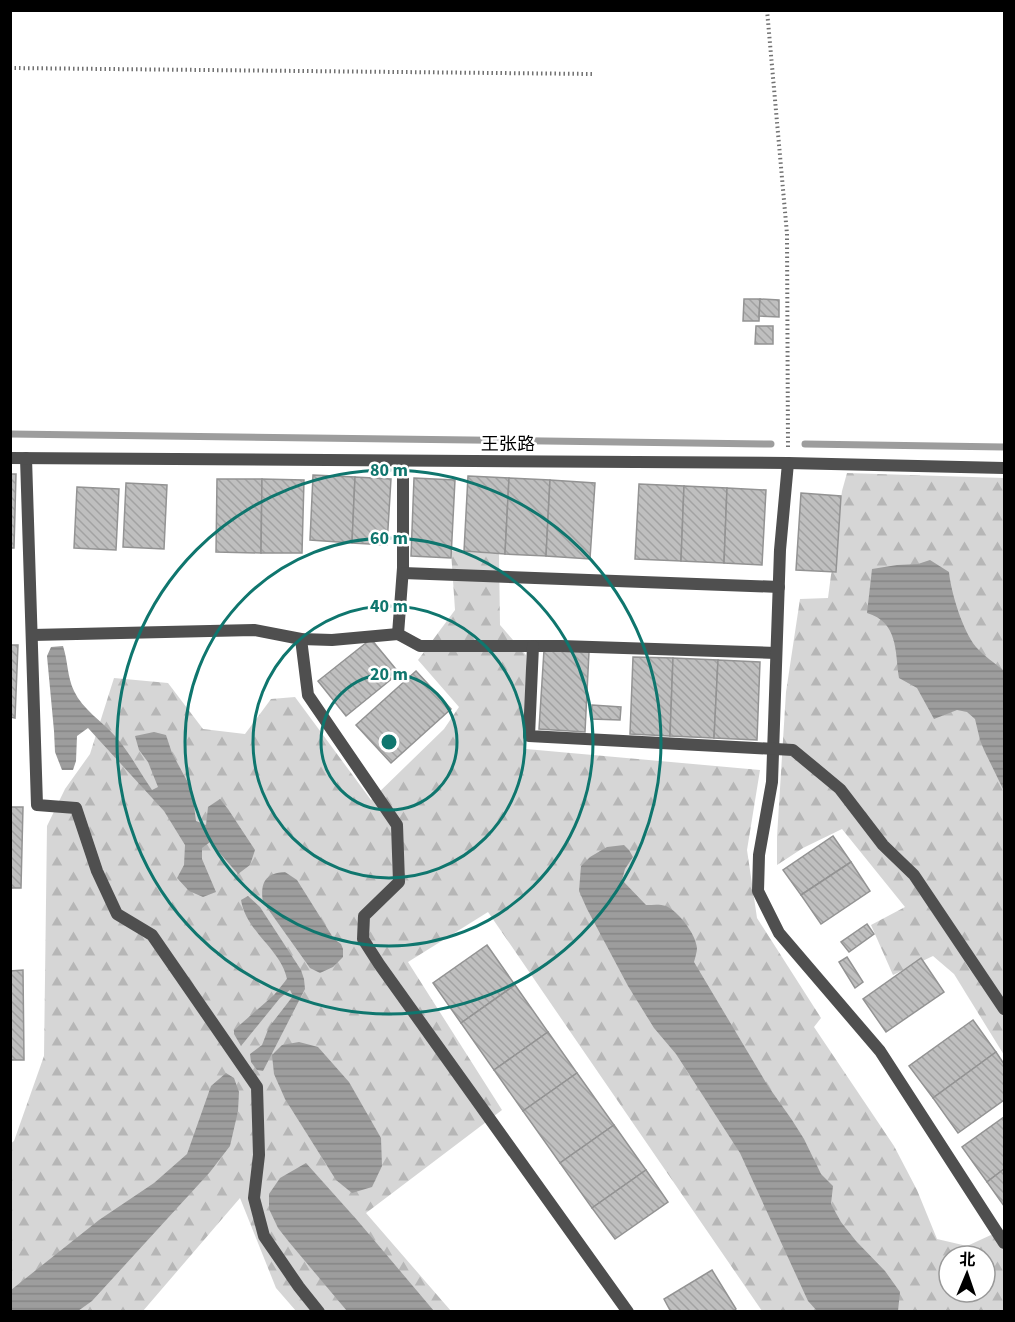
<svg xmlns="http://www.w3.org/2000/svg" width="1015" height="1322" font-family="'Source Sans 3','Noto Sans SC',sans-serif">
  <defs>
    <pattern id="forest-firs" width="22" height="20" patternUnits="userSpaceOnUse" patternTransform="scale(1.5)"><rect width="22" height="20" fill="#d6d6d6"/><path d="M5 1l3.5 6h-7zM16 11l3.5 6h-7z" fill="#b6b6b6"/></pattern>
    <pattern id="water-rules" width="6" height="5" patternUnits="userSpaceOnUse" patternTransform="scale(1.5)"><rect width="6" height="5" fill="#9d9d9d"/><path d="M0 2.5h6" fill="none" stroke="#858585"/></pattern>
    <pattern id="building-back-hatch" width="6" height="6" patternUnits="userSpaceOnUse" patternTransform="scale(1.5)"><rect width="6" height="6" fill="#bfbfbf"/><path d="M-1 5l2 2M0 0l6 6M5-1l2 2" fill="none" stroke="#a2a2a2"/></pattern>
  </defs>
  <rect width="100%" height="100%" fill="#fff"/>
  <g fill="url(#forest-firs)" fill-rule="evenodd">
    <path d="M847,473L1004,478V1055L954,974L933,956L893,975L871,925L905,907L842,829L803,848L777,865V837L786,692L800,599L828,598L842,491Z"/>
    <path d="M451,551L499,554L500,625L526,655V749L760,770L747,850L757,918L821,1018L814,1027L894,1146L917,1190L937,1239L967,1246L1004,1229V1311H762L488,912L408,962L502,1110L366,1213L451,1311H296L276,1288L240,1198L143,1311H11L10,1144L14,1141L44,1056L47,826L65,789L90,754L114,678L168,683L203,729L245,734L271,699L295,697L371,800L444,729L459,707L418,660L455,610ZM949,1256H985V1292H949Z"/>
  </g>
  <g fill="url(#water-rules)">
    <path d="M930,560L949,572C951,593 963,631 976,647C984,656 995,663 1004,671V791L984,750L980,740L975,719L967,712L957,710L934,719L917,688L899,678C895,650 898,622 867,613L872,569L897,565L918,564Z"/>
    <path d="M63,646C68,661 67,676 74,691C83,710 101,720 115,736C128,750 141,774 152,790L158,787L148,762L139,750L135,736L154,732L166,735L172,753L192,790L196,821L206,825L208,807L220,799L228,809L255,850L250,865L238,874L210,842L202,848V859L216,892L203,897L189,891L177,878L184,865L185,845L164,811L88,728L77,736L76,761L73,770H62L55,752L54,731L47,656L51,647Z"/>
    <path d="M624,845L629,850L633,857L625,869L622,880L646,905C653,905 660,904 666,906C678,911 696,934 697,948C697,952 695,958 694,962L768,1086L792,1120L804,1139L821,1174L833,1186L831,1204L841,1222L856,1241L885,1271L900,1292L898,1311H817L808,1301L740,1153L676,1054L654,1028L628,986L587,909L579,891L581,866L590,857L607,847Z"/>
    <path d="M285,872L297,880L334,939L341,944L343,949V957L333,967L320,973L310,968L263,902C260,883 265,873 285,872Z"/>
    <path d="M248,896L260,907L301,970L304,979L305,989L263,1071L257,1070L251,1062L250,1054L262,1045L269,1027L293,996L290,990L280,998L241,1046L234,1034V1030L274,995L287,979C281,949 246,932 241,900Z"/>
    <path d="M299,1042L318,1047L349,1082L381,1138L382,1166L372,1187L352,1193L336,1180L285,1099L274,1074L272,1055L282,1045Z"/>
    <path d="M226,1073L234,1078L239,1092L238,1111L230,1146L210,1172L92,1301L78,1311H11V1290L99,1220L154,1183L187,1154L211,1086Z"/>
    <path d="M306,1163L357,1220L434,1311H347L289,1242L278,1228L269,1209V1194L280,1178Z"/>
  </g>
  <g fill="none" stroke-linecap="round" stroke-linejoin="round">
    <g stroke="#9d9d9d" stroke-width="7">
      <path d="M10,434L771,444"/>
      <path d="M805,444L1004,447"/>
    </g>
  </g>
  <g fill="url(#building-back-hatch)" stroke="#939393" stroke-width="1.5">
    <path d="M744,299H760L759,321H743Z"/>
    <path d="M760,299L779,300V317L759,316Z"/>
    <path d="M756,326H773V344H755Z"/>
    <path d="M10,474H16L14,548H10Z"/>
    <path d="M313,475L355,477L352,543L310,540Z"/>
    <path d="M468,476L509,478L505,554L464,551Z"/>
    <path d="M355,477L391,479L387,545L352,543Z"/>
    <path d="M414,478L455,480L451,558L411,556Z"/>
    <path d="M509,478L550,480L546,556L505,554Z"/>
    <path d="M217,479H262L261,553L216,552Z"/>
    <path d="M262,479L304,480L302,553H261Z"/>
    <path d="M550,480L595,483L590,559L546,556Z"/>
    <path d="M126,483L167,485L164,549L123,547Z"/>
    <path d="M639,484L684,486L681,561L635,559Z"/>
    <path d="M684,486L727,488L724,563L681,561Z"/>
    <path d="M77,487L119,489L116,550L74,548Z"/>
    <path d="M727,488L766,490L762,565L724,563Z"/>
    <path d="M801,493L841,496L836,572L796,570Z"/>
    <path d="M371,639L399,673L346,716L318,681Z"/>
    <path d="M10,645H18L15,718L10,717Z"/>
    <path d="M544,650L589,652L585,732L539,729Z"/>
    <path d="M633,657L673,658L670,736L630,734Z"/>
    <path d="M673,658L718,660L714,738L670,736Z"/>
    <path d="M718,660L760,662L757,740L714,738Z"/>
    <path d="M416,671L451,709L391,763L356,725Z"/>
    <path d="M592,705L621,707L620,720L591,719Z"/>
    <path d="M10,807H23L21,888H10Z"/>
    <path d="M833,836L851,862L801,895L783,870Z"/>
    <path d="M851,862L870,891L821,924L801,895Z"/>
    <path d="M867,924L874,934L849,952L841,942Z"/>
    <path d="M487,945L515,985L461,1023L433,983Z"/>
    <path d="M847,957L863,982L855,988L839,962Z"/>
    <path d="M921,958L944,992L886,1032L863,999Z"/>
    <path d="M23,970L24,1060H10V971Z"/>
    <path d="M515,985L548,1032L494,1070L461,1023Z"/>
    <path d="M973,1020L996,1052L933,1098L909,1066Z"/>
    <path d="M548,1032L577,1073L523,1111L494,1070Z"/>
    <path d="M996,1052L1004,1064V1100L958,1133L933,1098Z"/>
    <path d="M577,1073L614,1125L560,1163L523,1111Z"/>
    <path d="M1004,1117V1169L987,1182L962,1147Z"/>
    <path d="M614,1125L646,1170L592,1208L560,1163Z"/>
    <path d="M1004,1169V1206L987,1182Z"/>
    <path d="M646,1170L668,1202L615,1239L592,1208Z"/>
    <path d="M712,1270L736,1309L733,1312H671L664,1299Z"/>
  </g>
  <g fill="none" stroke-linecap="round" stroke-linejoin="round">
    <g stroke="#717171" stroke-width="4" stroke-dasharray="1.5 3" stroke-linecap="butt">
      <path d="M767,10L787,234L788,448"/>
      <path d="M10,68L593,74"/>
    </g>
    <g stroke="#4f4f4f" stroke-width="12">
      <path d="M26,458L37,805L76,808L97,871L117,914L152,935L257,1087L259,1155L254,1198L264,1236L299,1287L319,1312"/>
      <path d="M403,461V568L398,634L420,646H561L776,653"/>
      <path d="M788,463L780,550L772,782L759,855L758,891L779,933L880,1051L1004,1243"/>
      <path d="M403,573L779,587"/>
      <path d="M32,635L254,630L301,639L332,640L398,634"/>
      <path d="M301,639L308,695L397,825L399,882L364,916L363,939L379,964L628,1312"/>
      <path d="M533,646L529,736L793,750L840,789L883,845L914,875L1004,1009"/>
    </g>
    <path stroke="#4f4f4f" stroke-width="12" d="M10,458L788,463L1004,468"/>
  </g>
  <g fill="none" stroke="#0f766e" stroke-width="3">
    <circle cx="389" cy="742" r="68"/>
    <circle cx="389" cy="742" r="136"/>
    <circle cx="389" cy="742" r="204"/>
    <circle cx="389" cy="742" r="272"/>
  </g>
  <g text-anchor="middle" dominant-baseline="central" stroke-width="5" stroke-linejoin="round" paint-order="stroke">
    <g font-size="18" fill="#000" stroke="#fff">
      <text x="508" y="444">王张路</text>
    </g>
  </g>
  <circle cx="389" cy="742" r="9" fill="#0f766e" stroke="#fff" stroke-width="3"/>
  <g font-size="18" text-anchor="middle" font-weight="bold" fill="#0f766e" stroke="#fff" stroke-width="5" stroke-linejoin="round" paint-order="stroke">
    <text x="389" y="476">80 m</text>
    <text x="389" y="544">60 m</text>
    <text x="389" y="612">40 m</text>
    <text x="389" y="680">20 m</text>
  </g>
  <rect width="1015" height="1322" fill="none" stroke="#000000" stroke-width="24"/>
  <g transform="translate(967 1274) rotate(2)"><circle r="28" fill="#ffffff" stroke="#999999" stroke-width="1.5"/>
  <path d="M0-4.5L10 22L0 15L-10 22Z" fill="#000000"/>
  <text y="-9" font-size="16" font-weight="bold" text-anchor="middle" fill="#000000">北</text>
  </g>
</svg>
